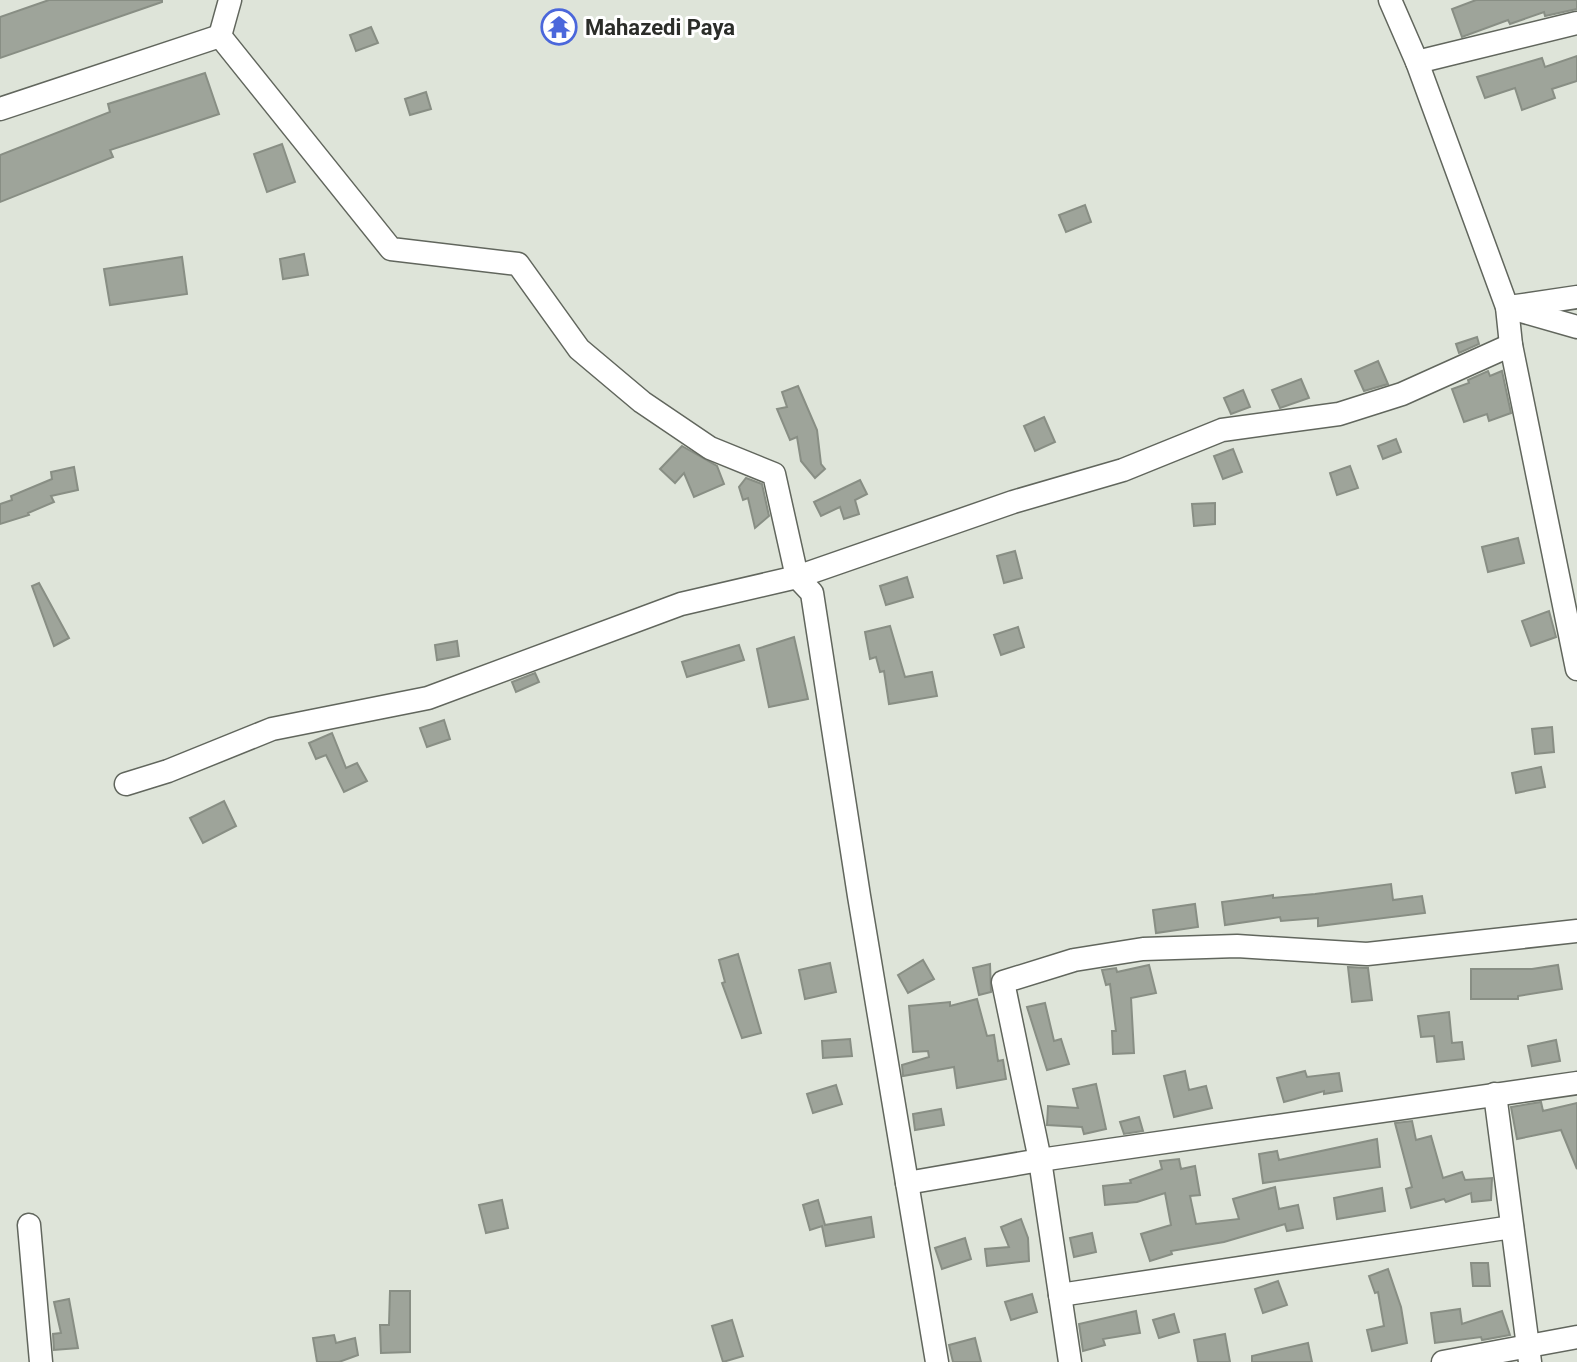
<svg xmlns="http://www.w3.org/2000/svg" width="1577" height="1362" font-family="Roboto,sans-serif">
  <rect width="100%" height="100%" fill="#dee4d9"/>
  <g fill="#9ea49a" stroke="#888e84" stroke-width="2">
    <path d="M49,0H162V2L0,58V17Z"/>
    <path d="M1476,0H1577V9L1545,16L1544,12L1510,24L1508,20L1462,37L1452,9Z"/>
    <path d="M371,27L378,43L356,51L350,35Z"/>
    <path d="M1577,56V81L1552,89L1555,98L1522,110L1515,88L1485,98L1477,77L1542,58L1545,67Z"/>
    <path d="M205,73L219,114L110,150L113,157L0,202V155L110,112L108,104Z"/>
    <path d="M426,92L431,109L410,115L405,99Z"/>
    <path d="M282,144L295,182L267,192L254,154Z"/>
    <path d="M1085,205L1091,222L1066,232L1059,215Z"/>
    <path d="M304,254L308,275L283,279L280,259Z"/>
    <path d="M182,257L187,294L110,305L104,269Z"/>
    <path d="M1477,337L1479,344L1459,353L1456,344Z"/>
    <path d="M1378,361L1388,384L1364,391L1355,371Z"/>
    <path d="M1488,371L1490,376L1502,371L1511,413L1489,421L1487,414L1464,422L1452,389L1469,383L1468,380Z"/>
    <path d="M1301,379L1309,398L1280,408L1272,390Z"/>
    <path d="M798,386L817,430L821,464L825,469L815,478L801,461L797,437L790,440L777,409L787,407L782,392Z"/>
    <path d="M1243,390L1250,407L1231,414L1224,398Z"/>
    <path d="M1044,417L1055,442L1035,451L1024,426Z"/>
    <path d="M1396,439L1401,452L1383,459L1378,446Z"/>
    <path d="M682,446L717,466L724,484L694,497L684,473L675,483L660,469Z"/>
    <path d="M1233,449L1242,472L1223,479L1214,456Z"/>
    <path d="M1350,466L1358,488L1337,495L1330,473Z"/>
    <path d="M74,467L78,490L51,496L54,502L28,513L29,515L0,524V504L12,500L11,496L52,479L51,472Z"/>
    <path d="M746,478L762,484L769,516L755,528L748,498L743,500L739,487Z"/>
    <path d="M860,480L867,494L855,500L859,514L844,519L840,507L821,516L814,502Z"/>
    <path d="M1215,503V524L1194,526L1192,504Z"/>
    <path d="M1518,538L1524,563L1488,572L1482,547Z"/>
    <path d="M1015,551L1022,578L1004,583L997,556Z"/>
    <path d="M907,577L913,597L886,605L880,586Z"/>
    <path d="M39,583L69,638L54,646L32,586Z"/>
    <path d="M1549,611L1556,637L1531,646L1522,621Z"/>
    <path d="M890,626L905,677L932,672L937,696L889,704L884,671L880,672L876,657L870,659L865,632Z"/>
    <path d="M1018,627L1024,647L1001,655L994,635Z"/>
    <path d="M794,637L808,699L769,707L757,649Z"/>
    <path d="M457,641L459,656L437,660L435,645Z"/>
    <path d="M739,645L744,660L687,677L682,662Z"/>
    <path d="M535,673L539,682L516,692L512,682Z"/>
    <path d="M444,720L450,739L427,747L420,728Z"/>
    <path d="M1552,727L1554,752L1535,754L1532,729Z"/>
    <path d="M332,733L346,768L357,763L367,781L344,792L326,755L316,759L309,743Z"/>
    <path d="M1541,767L1545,787L1516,793L1512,773Z"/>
    <path d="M224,801L236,826L203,843L190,818Z"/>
    <path d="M1391,884L1393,900L1422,896L1425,913L1318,926V918L1281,921L1280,917L1225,925L1222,902L1273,895V898L1315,894Z"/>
    <path d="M1195,904L1198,927L1156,933L1153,910Z"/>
    <path d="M738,954L761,1033L742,1038L722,983L725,982L719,960Z"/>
    <path d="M923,960L934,979L908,993L898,975Z"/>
    <path d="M830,963L836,992L805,999L799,970Z"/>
    <path d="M990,964L991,992L979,995L973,968Z"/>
    <path d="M1149,965L1156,993L1131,998L1134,1053L1113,1054L1112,1031H1116L1110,984L1106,985L1102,970L1116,968L1117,972Z"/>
    <path d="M1558,965L1562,989L1518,996V999H1471V969H1532Z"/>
    <path d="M1348,967L1368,968L1372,1000L1352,1002Z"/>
    <path d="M977,999L987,1036L994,1035L998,1061L1003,1060L1006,1079L957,1088L954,1067L903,1076L902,1065L929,1057L928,1051L913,1052L909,1006L950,1002V1006Z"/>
    <path d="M1045,1003L1054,1041L1061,1039L1069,1064L1047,1070L1027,1007Z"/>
    <path d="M1449,1012L1452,1043L1462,1042L1464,1059L1437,1062L1434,1036L1421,1037L1418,1016Z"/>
    <path d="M850,1039L852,1056L823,1058L822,1041Z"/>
    <path d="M1556,1040L1560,1061L1532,1066L1528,1046Z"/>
    <path d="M1185,1071L1189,1090L1206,1086L1212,1108L1174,1117L1164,1076Z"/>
    <path d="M1305,1071L1307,1077L1339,1073L1342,1091L1324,1094V1091L1284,1102L1277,1078Z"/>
    <path d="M1096,1084L1106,1129L1084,1134L1082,1127L1047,1125L1048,1106L1078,1108L1073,1089Z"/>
    <path d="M836,1085L842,1104L813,1113L807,1094Z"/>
    <path d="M1541,1102L1543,1111L1577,1103V1169L1561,1130L1517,1139L1511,1107Z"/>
    <path d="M941,1109L944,1125L915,1130L913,1114Z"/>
    <path d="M1139,1117L1143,1131L1124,1134L1120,1122Z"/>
    <path d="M1412,1121L1416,1140L1431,1136L1443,1178L1462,1172L1465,1180L1492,1178L1491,1200L1472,1202L1471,1193L1446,1202L1444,1199L1411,1208L1406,1189L1412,1187L1395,1123Z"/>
    <path d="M1377,1139L1380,1167L1263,1183L1259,1154L1277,1151L1279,1160Z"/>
    <path d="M1179,1159L1181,1169L1195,1166L1200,1195L1190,1196L1196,1224L1239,1219L1233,1199L1275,1187L1279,1209L1298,1205L1303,1228L1287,1231L1285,1224L1224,1242L1171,1251L1172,1254L1150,1261L1141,1234L1171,1225L1165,1193L1137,1202L1105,1205L1103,1186L1131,1183L1130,1180L1162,1169L1160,1161Z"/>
    <path d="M1382,1188L1385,1211L1337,1219L1334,1198Z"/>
    <path d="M502,1200L508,1228L486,1233L479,1205Z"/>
    <path d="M818,1200L825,1225L871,1217L874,1237L826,1246L822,1226L810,1230L803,1205Z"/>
    <path d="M1021,1219L1028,1238L1029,1261L987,1266L985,1249L1009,1247L1001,1227Z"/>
    <path d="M1092,1233L1096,1252L1074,1257L1070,1238Z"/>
    <path d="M965,1238L971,1259L942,1269L935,1248Z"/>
    <path d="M1471,1263H1488L1490,1286H1473Z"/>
    <path d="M1388,1269L1401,1307L1407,1343L1372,1351L1367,1330L1384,1326L1378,1292L1375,1293L1369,1276Z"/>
    <path d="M1278,1281L1287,1305L1263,1313L1255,1289Z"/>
    <path d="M390,1291H410V1352L381,1353L380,1325H389Z"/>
    <path d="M1032,1294L1037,1312L1011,1320L1005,1302Z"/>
    <path d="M69,1299L78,1348L54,1350L53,1334L61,1333L54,1302Z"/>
    <path d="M1460,1309L1462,1324L1502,1311L1510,1335L1482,1340L1481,1337L1435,1343L1431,1313Z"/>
    <path d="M1136,1311L1140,1333L1103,1339L1105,1345L1083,1351L1079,1324Z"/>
    <path d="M1174,1314L1179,1332L1159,1338L1153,1320Z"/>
    <path d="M732,1320L743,1356L723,1362L712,1326Z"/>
    <path d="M1225,1334L1230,1362H1198L1194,1340Z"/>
    <path d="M334,1335L336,1343L355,1338L358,1355L339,1362H317L313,1338Z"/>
    <path d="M975,1338L981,1362H953L949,1345Z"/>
    <path d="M1308,1343L1312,1362H1252V1356Z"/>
  </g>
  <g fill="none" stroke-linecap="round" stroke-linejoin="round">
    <defs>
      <g id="minor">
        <path d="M1390,0L1417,62L1507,307L1511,345L1577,669"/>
        <path d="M220,36L391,249L518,264L579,349L642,402L710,448L774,474L797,577L812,593L859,896L937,1362"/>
        <path d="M220,36L230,0"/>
        <path d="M1417,62L1577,23"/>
        <path d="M0,109L220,36"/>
        <path d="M1516,306L1577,297"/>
        <path d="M1507,307L1577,327"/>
        <path d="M126,784L168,771L272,729L428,698L681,604L797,577L1013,502L1123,470L1222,430L1339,414L1402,394L1511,345"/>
        <path d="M1495,1094L1530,1362"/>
        <path d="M907,1183L1040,1160L1577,1083"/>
        <path d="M29,1225L41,1362"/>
        <path d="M1060,1295L1512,1227"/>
        <path d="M1070,1362L1040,1160L1003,982L1074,960L1143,949L1237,946L1367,954L1577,931"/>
        <path d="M1443,1362L1577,1337"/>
      </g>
    </defs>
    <use href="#minor" stroke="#61665d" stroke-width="25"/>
    <use href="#minor" stroke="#fff" stroke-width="22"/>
  </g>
  <defs>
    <symbol id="temple-ring" viewBox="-11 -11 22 22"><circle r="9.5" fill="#fff" stroke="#4b67db" stroke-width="1.5"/><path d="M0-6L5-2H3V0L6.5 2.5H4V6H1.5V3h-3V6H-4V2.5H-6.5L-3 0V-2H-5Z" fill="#4b67db"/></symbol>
  </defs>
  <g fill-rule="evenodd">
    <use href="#temple-ring" x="539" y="7" width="40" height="40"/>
  </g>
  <g text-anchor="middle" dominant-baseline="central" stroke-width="6" stroke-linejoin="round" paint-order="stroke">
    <g font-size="22" font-weight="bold" fill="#2b2d29" stroke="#fff" text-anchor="start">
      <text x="585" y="27">Mahazedi Paya</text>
    </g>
  </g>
</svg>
